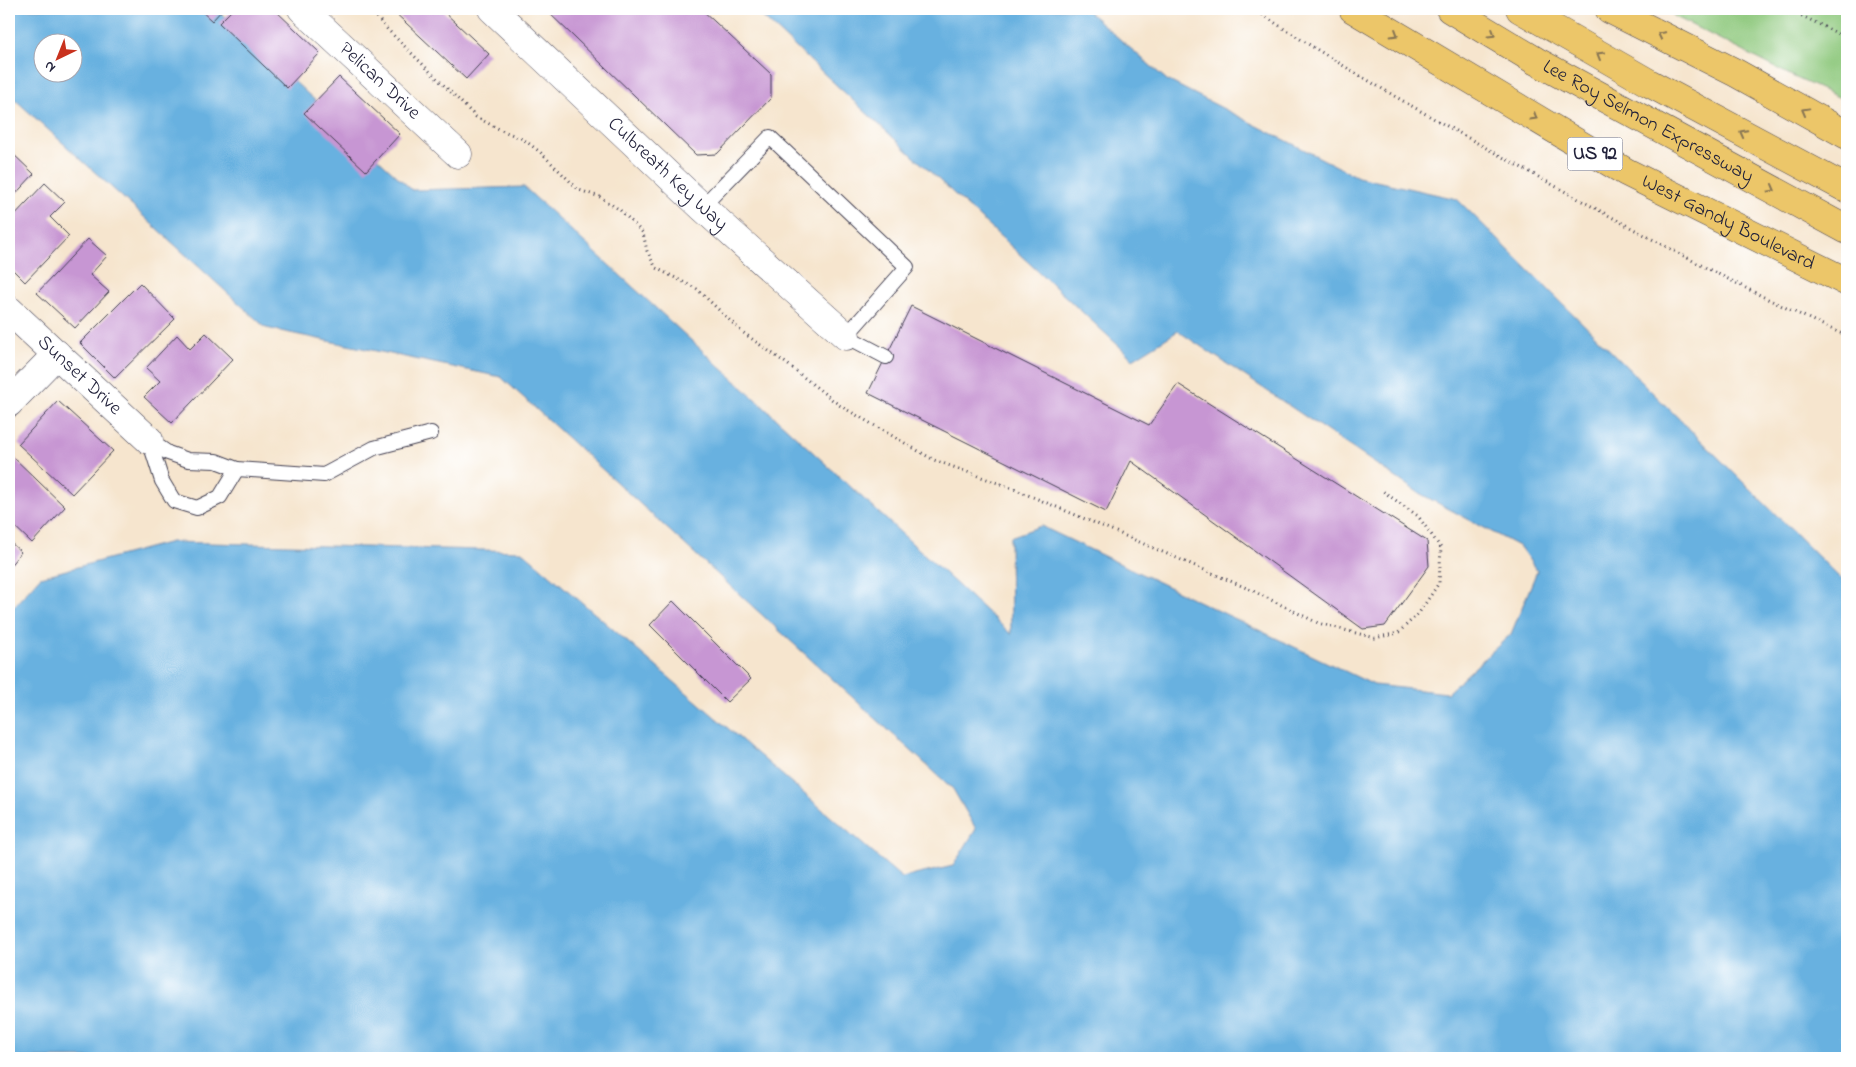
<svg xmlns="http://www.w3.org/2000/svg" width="1856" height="1067" font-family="'Indie Flower',sans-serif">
  <rect width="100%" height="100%" fill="#fff"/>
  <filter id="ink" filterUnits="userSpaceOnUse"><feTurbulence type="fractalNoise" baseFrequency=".02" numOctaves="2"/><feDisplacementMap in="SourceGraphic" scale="10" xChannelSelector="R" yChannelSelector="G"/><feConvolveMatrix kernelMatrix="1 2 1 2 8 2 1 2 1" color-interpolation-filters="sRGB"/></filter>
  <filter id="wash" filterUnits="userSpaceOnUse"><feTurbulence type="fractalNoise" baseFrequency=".0096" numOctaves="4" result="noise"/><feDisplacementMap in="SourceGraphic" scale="20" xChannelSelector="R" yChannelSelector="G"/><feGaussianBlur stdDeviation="1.12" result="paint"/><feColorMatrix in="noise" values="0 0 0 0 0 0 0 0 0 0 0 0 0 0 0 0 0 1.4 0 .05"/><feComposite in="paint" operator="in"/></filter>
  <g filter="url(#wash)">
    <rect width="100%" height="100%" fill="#f6e5ce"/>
    <path fill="#8dc87c" stroke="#58755c" d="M1660,9H1847V101L1796,78Z"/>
    <path fill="#68b1e0" stroke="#456a8e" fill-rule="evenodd" d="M9,9H216L412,190L524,187L1011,634L1010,537L1041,526L1374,685L1447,693L1511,634L1537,571L1520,547L1419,493L1178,331L1133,359L754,9H1085L1167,80L1358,177L1457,199L1847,585V1058H9V612L40,577L171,542L522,551L902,878L953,866L976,829L953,789L501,377L266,328L9,94ZM42,42H72V72H42Z"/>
    <g id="blocks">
      <g fill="#c796d3">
        <path d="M199,9H223L212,21Z"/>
        <path d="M233,9H274L320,53L287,88L219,23Z"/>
        <path d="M391,9H441L489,54L466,79Z"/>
        <path d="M545,9H701L771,74V98L717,154L696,155Z"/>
        <path d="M339,77L400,134L366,171L304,113Z"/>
        <path d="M9,150L34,174L9,201Z"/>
        <path d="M45,183L65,202L50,217L69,236L25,282L9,266V221Z"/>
        <path d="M88,239L107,256L90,275L109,292L75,328L37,293Z"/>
        <path d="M140,283L175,319L115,378L80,343Z"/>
        <path d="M911,306L1149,425L1178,384L1427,541L1429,566L1385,626L1363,629L1131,461L1106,512L868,393Z"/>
        <path d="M206,333L233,359L172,423L144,397L160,381L146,368L177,335L190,349Z"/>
        <path d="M58,401L113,451L72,494L18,444Z"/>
        <path d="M9,453L65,507L32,543L9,521Z"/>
        <path d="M9,541L21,552L9,567Z"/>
        <path d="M673,601L751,679L727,702L650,625Z"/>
      </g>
    </g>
  </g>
  <g filter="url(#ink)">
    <use href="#blocks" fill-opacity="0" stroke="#423f51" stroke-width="1"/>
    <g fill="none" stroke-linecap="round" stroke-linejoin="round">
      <defs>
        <g id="service">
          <path d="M702,207L770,137L907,267L846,336L886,357"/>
          <path d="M149,440L168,453L188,460L216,461L237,469L220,497L197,508L174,501L162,481Z"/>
          <path d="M237,469L324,475L374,448L431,433"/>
        </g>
        <g id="minor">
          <path id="s1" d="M302,9L458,154"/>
          <path id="s2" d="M492,9L702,207L846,336"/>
          <path id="s3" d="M9,310L149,440"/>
          <path d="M9,403L57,354"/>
        </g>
        <g id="primary">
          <path id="s4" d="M1353,9L1626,172L1847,282"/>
          <path d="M1609,9L1736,73L1847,135"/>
        </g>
        <g id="motorway">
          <path id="s5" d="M1450,9L1536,61L1847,230"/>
          <path d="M1520,9L1649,83L1847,189"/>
        </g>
      </defs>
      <use href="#service" stroke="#423f51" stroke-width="16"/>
      <use href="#minor" stroke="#423f51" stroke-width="29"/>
      <use href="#primary" stroke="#423f51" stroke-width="29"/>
      <use href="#motorway" stroke="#423f51" stroke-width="29"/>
      <g stroke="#423f51" stroke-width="3" stroke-dasharray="1 4" stroke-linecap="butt">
        <path d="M371,9L383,25L476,117L501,130L523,139L540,152L579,190L600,197L620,210L643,233L647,251L656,268L697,289L741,331L787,364L839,405L934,460L1009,487L1109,529L1249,589L1318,623L1375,638L1398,633L1419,613L1439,583L1441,548L1418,516L1381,490"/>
        <path d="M1254,9C1347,71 1446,126 1544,180C1644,235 1743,290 1847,336"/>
        <path d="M1788,9L1847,38"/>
      </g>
      <use href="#service" stroke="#fff" stroke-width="14"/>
      <use href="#minor" stroke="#fff" stroke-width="28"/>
      <use href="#primary" stroke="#ecc669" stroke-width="28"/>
      <use href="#motorway" stroke="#ecc669" stroke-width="28"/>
    </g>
    <defs><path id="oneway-chevron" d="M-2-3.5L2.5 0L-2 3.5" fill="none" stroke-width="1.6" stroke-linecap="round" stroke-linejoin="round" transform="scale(1.25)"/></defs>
    <g stroke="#877452">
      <use href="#oneway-chevron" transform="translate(1395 34) rotate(31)"/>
      <use href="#oneway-chevron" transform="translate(1492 34) rotate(32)"/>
      <use href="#oneway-chevron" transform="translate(1661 35) rotate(-153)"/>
      <use href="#oneway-chevron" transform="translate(1600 55) rotate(-150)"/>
      <use href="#oneway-chevron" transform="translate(1805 111) rotate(-151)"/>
      <use href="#oneway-chevron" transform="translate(1534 117) rotate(31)"/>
      <use href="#oneway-chevron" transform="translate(1743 133) rotate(-152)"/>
      <use href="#oneway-chevron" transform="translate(1772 189) rotate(29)"/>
    </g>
  </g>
  <g text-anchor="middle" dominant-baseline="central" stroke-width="4.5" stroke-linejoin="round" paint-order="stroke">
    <rect fill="#fff" stroke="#646476" stroke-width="1" x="1567.5" y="137.5" width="55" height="33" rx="4"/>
    <g font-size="19" font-weight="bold" fill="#22223b">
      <text x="1595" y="154">US 92</text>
    </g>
    <g font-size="20" fill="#22223b" stroke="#fff">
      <text stroke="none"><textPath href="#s1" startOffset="106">Pelican Drive</textPath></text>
      <text stroke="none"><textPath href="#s5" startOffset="228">Lee Roy Selmon Expressway</textPath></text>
      <text stroke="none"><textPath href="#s2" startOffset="241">Culbreath Key Way</textPath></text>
      <text stroke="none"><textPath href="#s4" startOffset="432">West Gandy Boulevard</textPath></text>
      <text stroke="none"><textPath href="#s3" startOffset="96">Sunset Drive</textPath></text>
    </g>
  </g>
  <rect width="1856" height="1067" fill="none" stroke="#fff" stroke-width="30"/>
  <g transform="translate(58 58) rotate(223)"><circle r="24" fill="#ffffff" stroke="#a7a7b1"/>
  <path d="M0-4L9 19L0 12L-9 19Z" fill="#c8321e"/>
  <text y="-8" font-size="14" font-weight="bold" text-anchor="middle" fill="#22223b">N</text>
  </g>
</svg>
